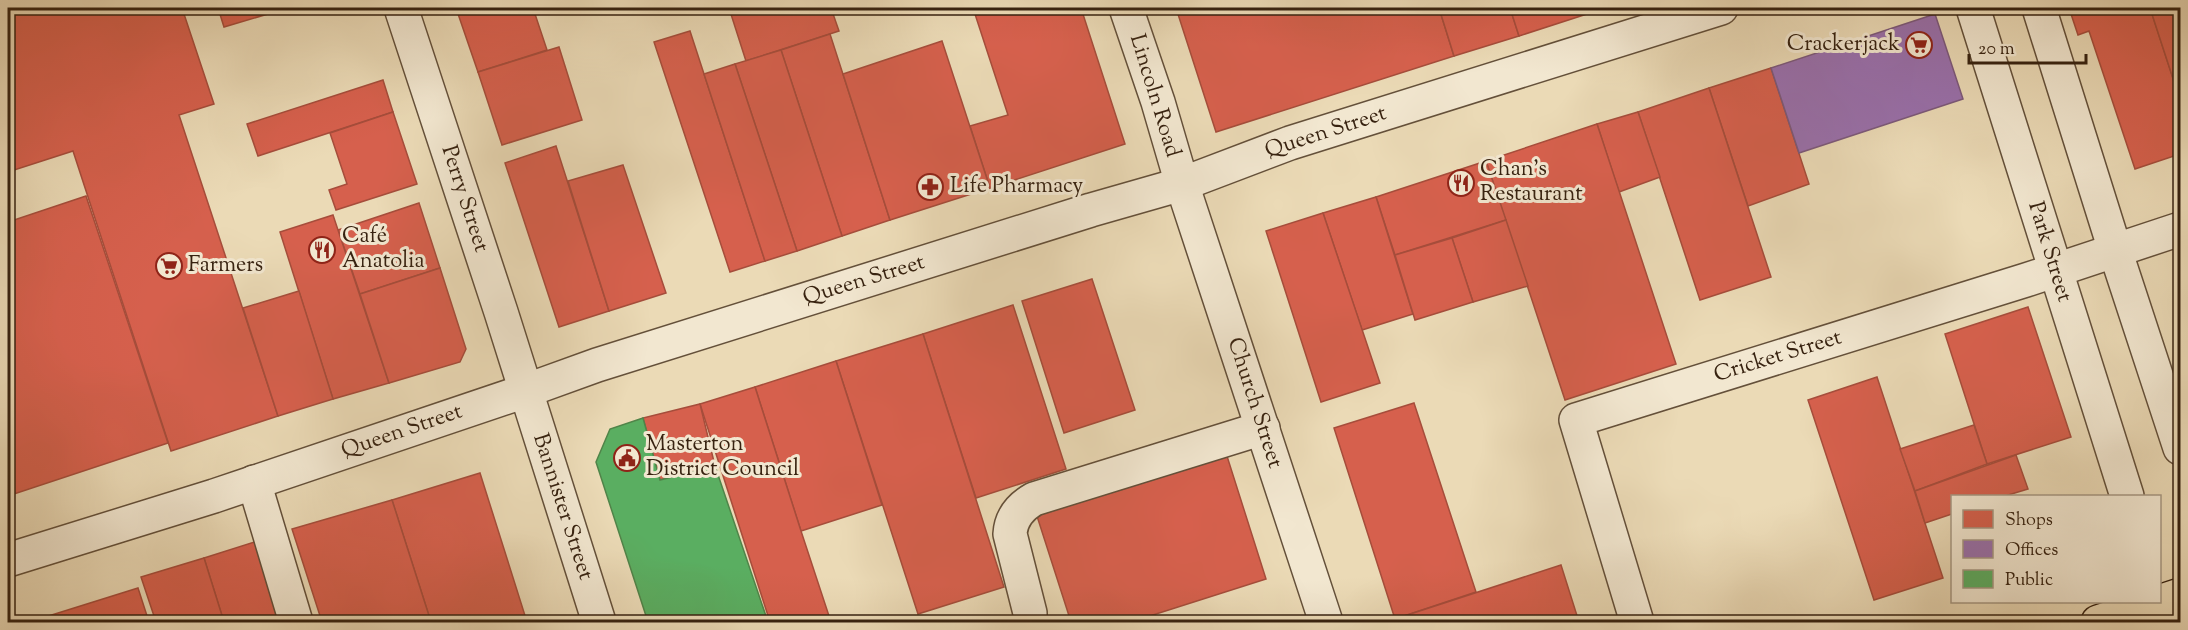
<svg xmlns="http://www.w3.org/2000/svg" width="2188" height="630" font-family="'Sorts Mill Goudy',serif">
  <rect width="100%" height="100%" fill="#ebdab6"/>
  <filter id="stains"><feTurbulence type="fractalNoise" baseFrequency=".00333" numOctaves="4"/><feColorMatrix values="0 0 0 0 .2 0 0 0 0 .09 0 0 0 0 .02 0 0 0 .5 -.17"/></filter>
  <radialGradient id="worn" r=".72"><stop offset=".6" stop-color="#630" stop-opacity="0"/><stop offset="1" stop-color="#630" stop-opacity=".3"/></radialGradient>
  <g fill="#d6604d" stroke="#a64d3b" stroke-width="1.5">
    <path d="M8,8H182L214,104L179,115L278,416L171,451L73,151L8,172Z"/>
    <path d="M218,8H288L224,27Z"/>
    <path d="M456,8H533L547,50L478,72Z"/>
    <path d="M729,8H831L839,31L746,61Z"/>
    <path d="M973,8H1081L1125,144L990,188L970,126L1008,115Z"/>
    <path d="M1176,8H1439L1454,56L1216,132Z"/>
    <path d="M1439,8H1510L1519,36L1454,56Z"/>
    <path d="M1510,8H1585L1587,14L1519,36Z"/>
    <path d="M2069,8H2150L2180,100V154L2135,169L2089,31L2078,35Z"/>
    <path d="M2150,8H2180V100Z"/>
    <path d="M690,31L765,261L730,272L654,42Z"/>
    <path d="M830,34L890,220L842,236L781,50Z"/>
    <path d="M942,41L990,188L890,220L843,74Z"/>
    <path d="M559,47L582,120L502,145L478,72Z"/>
    <path d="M781,50L842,236L797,251L735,64Z"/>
    <path d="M735,64L797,251L765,261L704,74Z"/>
    <path d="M1771,68L1809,184L1748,206L1709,88Z"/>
    <path d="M383,80L393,112L258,156L247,124Z"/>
    <path d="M1709,88L1771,277L1700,300L1638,112Z"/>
    <path d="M393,112L417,184L336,210L329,190L347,184L330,133Z"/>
    <path d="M1638,112L1660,177L1619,192L1597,124Z"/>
    <path d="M1597,124L1676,364L1565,400L1486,161Z"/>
    <path d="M556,146L609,311L559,327L505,163Z"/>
    <path d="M1486,161L1506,220L1395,255L1376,197Z"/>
    <path d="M623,165L666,293L609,311L568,181Z"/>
    <path d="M86,196L168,443L8,496V222Z"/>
    <path d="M1376,197L1413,314L1362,330L1323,213Z"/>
    <path d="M419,203L440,268L360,294L338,230Z"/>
    <path d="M1323,213L1380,383L1321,402L1266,231Z"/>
    <path d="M333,215L389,383L333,399L280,232Z"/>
    <path d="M1506,220L1528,286L1473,302L1452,238Z"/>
    <path d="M1452,238L1473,302L1415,320L1395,255Z"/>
    <path d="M440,268L466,349L460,362L389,383L360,294Z"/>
    <path d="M1092,279L1135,410L1064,433L1022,301Z"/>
    <path d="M299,291L333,399L278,416L243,308Z"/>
    <path d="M1013,305L1066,469L976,498L923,334Z"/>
    <path d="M2028,307L2071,437L1987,464L1945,334Z"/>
    <path d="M923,334L1004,587L918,614L836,361Z"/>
    <path d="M836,361L882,505L801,531L755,387Z"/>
    <path d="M1877,377L1943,578L1874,600L1808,400Z"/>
    <path d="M755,387L801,531L831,622H770L700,404Z"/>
    <path d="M1414,403L1476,592L1395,619L1334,428Z"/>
    <path d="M700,404L715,466L660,480L643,418Z"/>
    <path d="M1974,425L1987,464L1915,491L1900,449Z"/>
    <path d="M1226,453L1266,579L1131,622H1071L1036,513Z"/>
    <path d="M2016,455L2028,489L2005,496H1952V514L1925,523L1915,491Z"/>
    <path d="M480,473L527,622H431L392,500Z"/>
    <path d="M392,500L431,622H322L292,529Z"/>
    <path d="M261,540L286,622H224L204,558Z"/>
    <path d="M204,558L224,622H156L141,577Z"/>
    <path d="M1561,565L1579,622H1396L1395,619Z"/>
    <path d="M138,588L149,622H43L42,618Z"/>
  </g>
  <path fill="#9970ab" stroke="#7c597c" stroke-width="1.5" d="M1935,14L1963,99L1799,153L1771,68Z"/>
  <path fill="#5aae61" stroke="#508449" stroke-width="1.5" d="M643,418L660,480L715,466L768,622H648L596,462L610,429Z"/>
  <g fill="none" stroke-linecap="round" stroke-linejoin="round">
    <defs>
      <g id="minor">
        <path d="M401,8L501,312L599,622"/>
        <path d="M1126,8L1158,102L1182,184L1326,622"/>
        <path d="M1973,8L2127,496"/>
        <path d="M2039,8L2115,250L2180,448"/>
        <path d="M254,482L296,622"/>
        <path d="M8,560L214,496L525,391L597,365L1091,210L1182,184L1290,143L1721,8"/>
        <path d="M1030,622V613L1010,534C1011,518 1020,507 1034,499L1263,428"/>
        <path d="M1637,622L1576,420L2026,280L2180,229"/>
      </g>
      <path id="major" d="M2098,622L2180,595"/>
    </defs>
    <use href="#minor" stroke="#64503a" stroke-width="36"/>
    <use href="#major" stroke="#372210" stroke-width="36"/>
    <use href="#minor" stroke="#f2e7d0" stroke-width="33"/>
    <use href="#major" stroke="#ebdab6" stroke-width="33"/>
  </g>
  <defs>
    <symbol id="supermarket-ring" viewBox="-11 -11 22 22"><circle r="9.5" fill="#f2e7d0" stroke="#8f2418" stroke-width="1.5"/><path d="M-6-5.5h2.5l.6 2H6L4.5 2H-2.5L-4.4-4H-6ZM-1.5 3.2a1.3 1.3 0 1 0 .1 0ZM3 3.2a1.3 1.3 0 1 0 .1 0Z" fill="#8f2418"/></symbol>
    <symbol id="restaurant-ring" viewBox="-11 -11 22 22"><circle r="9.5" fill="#f2e7d0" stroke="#8f2418" stroke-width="1.5"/><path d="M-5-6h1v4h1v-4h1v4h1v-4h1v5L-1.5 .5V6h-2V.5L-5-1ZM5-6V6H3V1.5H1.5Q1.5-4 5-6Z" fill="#8f2418"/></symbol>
    <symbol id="pharmacy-ring" viewBox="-11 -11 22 22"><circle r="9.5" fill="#f2e7d0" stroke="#8f2418" stroke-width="1.5"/><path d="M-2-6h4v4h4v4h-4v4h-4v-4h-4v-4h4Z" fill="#8f2418"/></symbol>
    <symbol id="civic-ring" viewBox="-11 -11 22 22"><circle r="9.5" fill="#f2e7d0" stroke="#8f2418" stroke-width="1.5"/><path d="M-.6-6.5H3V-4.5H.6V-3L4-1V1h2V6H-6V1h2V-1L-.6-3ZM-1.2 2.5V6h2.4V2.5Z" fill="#8f2418"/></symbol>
  </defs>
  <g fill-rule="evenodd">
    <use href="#supermarket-ring" x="1904" y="30" width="30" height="30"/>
    <use href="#restaurant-ring" x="1446" y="168" width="30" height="30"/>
    <use href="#pharmacy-ring" x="915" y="172" width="30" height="30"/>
    <use href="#restaurant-ring" x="307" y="235" width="30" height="30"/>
    <use href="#supermarket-ring" x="154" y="251" width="30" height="30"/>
    <use href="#civic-ring" x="612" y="443" width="30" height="30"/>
  </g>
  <g text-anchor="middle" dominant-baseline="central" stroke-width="6" stroke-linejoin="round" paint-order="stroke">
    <g font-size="22" fill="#372210" stroke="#f2e7d0" text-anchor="start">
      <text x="1900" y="45" text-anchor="end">Crackerjack</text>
      <text x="1480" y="170">Chan's<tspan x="1480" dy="25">Restaurant</tspan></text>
      <text x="950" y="187">Life Pharmacy</text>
      <text x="342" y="237">Café<tspan x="342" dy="25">Anatolia</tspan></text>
      <text x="188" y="266">Farmers</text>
      <text x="646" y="445">Masterton<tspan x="646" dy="25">District Council</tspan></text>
    </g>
    <g font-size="22" fill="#372210" stroke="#f2e7d0">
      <text transform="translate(1154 96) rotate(73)">Lincoln Road</text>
      <text transform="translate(1326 133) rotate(-18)">Queen Street</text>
      <text transform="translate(464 199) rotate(72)">Perry Street</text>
      <text transform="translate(2049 252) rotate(73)">Park Street</text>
      <text transform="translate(864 281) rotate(-17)">Queen Street</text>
      <text transform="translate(1778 357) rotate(-17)">Cricket Street</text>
      <text transform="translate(1254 403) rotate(72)">Church Street</text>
      <text transform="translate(402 432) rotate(-19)">Queen Street</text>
      <text transform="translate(562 507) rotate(72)">Bannister Street</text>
    </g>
  </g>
  <rect width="2188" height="630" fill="none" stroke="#ebdab6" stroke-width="30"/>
  <rect x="9" y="9" width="2170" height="612" fill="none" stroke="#372210" stroke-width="3"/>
  <rect x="15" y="15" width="2158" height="600" fill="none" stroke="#372210" stroke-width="1.5"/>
  <rect x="1951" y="495" width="210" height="108" fill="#f2e7d0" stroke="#a79883" stroke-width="1.5"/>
  <rect x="1963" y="510" width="30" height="18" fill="#d6604d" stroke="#a79883" stroke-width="1.5"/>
  <text x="2005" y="525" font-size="18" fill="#372210">Shops</text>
  <rect x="1963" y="540" width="30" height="18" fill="#9970ab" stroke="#a79883" stroke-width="1.5"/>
  <text x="2005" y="555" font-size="18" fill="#372210">Offices</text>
  <rect x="1963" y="570" width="30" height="18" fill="#5aae61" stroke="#a79883" stroke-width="1.5"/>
  <text x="2005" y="585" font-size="18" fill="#372210">Public</text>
  <path d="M1969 54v9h117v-9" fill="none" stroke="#372210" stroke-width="3"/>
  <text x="1978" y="54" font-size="18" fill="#372210" stroke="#f2e7d0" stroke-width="4.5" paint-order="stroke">20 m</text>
  <rect width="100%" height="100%" filter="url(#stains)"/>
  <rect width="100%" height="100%" fill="url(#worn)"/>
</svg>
